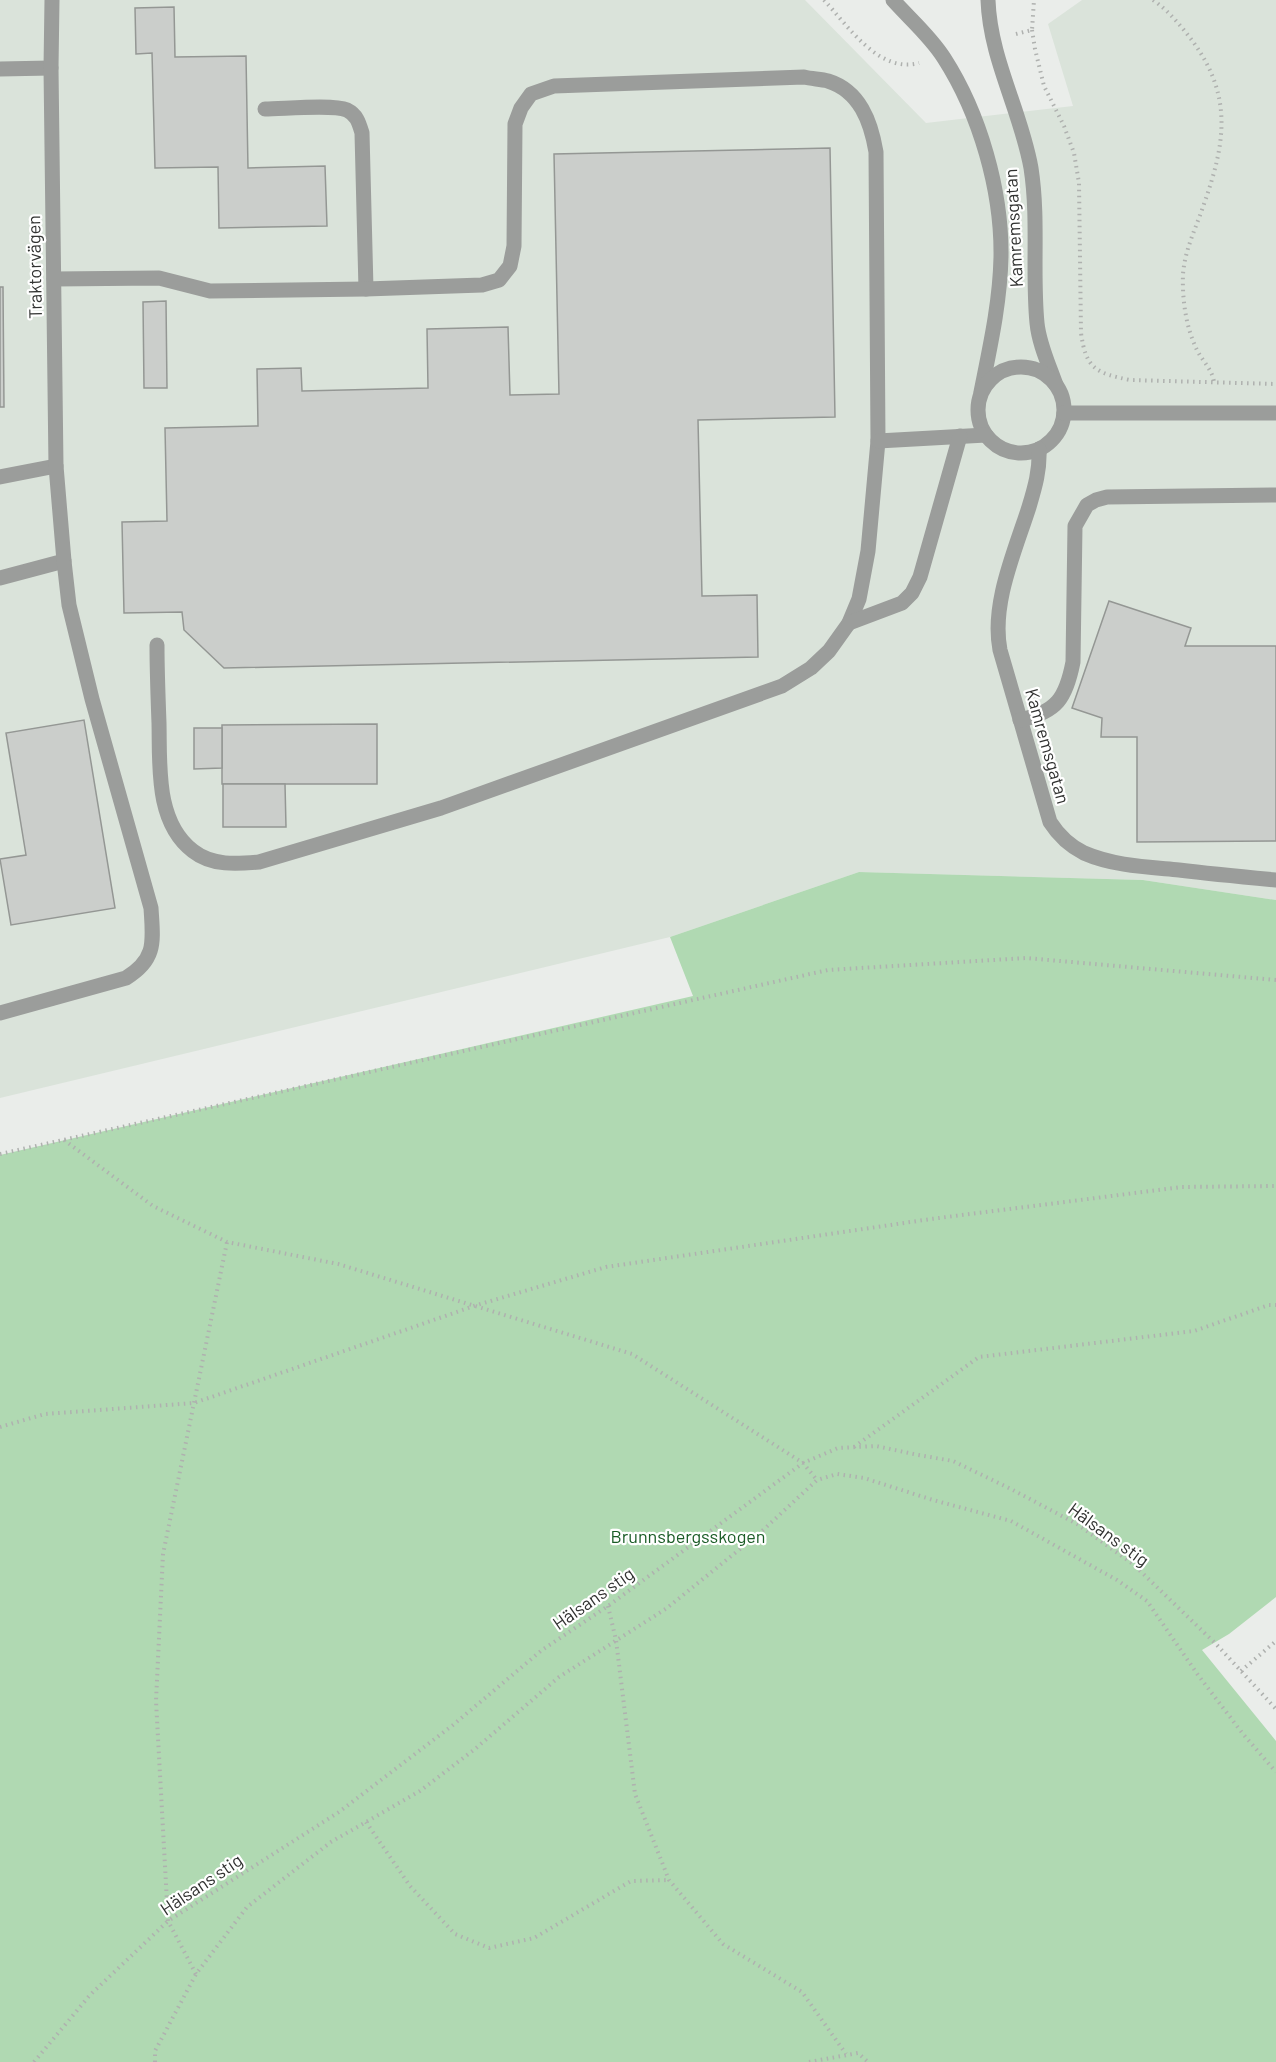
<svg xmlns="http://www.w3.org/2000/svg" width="1276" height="2062" font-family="Barlow,sans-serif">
  <rect width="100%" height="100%" fill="#eaedea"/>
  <path fill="#dae3da" d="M0,0H805L926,123L1073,106L1048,24L1082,0H1276V900L1143,880L859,872L670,937L0,1098Z"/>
  <path fill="#b0d9b2" d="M859,872L1143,880L1276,900V1597L1229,1634L1202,1650L1276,1741V2062H0V1155L693,996L670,937Z"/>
  <g fill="#cbcecb" stroke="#949794" stroke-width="1.5">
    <path d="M174,7L175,57L246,56L248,168L325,166L327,226L219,228L218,167L155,168L152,53L136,54L135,8Z"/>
    <path d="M830,148L835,417L698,420L702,596L757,595L758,657L224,668L184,630L182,612L124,613L122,522L167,521L165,428L258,426L257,369L301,368L302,391L428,388L427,329L508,327L510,395L559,394L554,154Z"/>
    <path d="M0,287H3L4,407H0Z"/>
    <path d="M166,301L167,388H144L143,302Z"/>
    <path d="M1109,601L1191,628L1185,646H1276V841L1137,842V737H1101L1102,718L1072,708Z"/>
    <path d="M84,720L115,908L11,925L0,859L26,855L6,733Z"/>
    <path d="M377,724V784H222V725Z"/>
    <path d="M194,728H222V768L194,769Z"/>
    <path d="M223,784H285L286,827H223Z"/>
  </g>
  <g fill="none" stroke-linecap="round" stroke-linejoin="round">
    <g stroke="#afb1af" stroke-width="4" stroke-dasharray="1.5 4.5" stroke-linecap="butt">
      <path d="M824,0C848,26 879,74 919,63"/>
      <path d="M1153,0C1169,11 1182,27 1194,43C1233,98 1225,144 1204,204C1196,228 1185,249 1183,274C1182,299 1186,328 1197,350C1203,362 1212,369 1214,382"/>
      <path d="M1032,30L1035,49L1044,86L1064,126L1074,153L1079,183L1081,333C1086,369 1096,373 1130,380L1276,384"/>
      <path d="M1016,34L1032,30L1034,0"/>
      <path d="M64,1140L153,1206L227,1242L338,1264L632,1354L803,1463L817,1480"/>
      <path d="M0,1154L828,970L1026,958L1276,980"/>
      <path d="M0,1427L45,1414L194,1403L477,1305L606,1267L931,1219L1182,1187L1276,1186"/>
      <path d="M854,1447L979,1357L1194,1331L1269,1305H1276"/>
      <path d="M608,1606L616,1640L635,1794L669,1880L723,1944L802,1992L846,2054"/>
      <path d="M1241,1671L1276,1641"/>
      <path d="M366,1822L410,1886L455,1934L489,1948L534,1938L631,1881L669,1880"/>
      <path d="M196,1974L168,1921L156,1701L163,1554L227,1242"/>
      <path d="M34,2062L90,1995L168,1921L339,1812L453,1725L542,1650L608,1606L803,1463L838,1448L876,1446L918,1455L953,1461L1011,1489L1077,1524L1133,1564L1217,1645L1276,1709"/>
      <path d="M155,2062V2051L196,1974L247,1907L331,1842L420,1791L475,1749L559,1677L667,1608L761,1532L817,1480L837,1474L864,1478L933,1500L1011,1521L1117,1580L1147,1601L1198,1675L1243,1734L1276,1772"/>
      <path d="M809,2062L858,2053L868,2062"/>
    </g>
    <g stroke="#9b9d9b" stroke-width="15">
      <path d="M893,0C910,19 931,37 944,58C980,114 1002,191 1001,257C1000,303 990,347 981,392"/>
      <path d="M988,0C990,59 1021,111 1031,168C1039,220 1032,272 1037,323C1039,344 1049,365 1056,385"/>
      <path d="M0,69L51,68"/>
      <path d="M265,109C283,109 333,104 347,110C357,115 359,123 362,133L366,289"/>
      <path d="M54,279L159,278L210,291L366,289L482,285L499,280L510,266L514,246L515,124L521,108L531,94L554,86L804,77C812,79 821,79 828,81C860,91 871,122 876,152L878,441L868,551L859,599L849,623L829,651L811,668L782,686L441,808L259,862C237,864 212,866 193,851C155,822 160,765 159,723C158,697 157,671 157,645"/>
      <circle cx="1021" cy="410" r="43"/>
      <path d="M1064,413H1276"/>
      <path d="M878,441L986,435"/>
      <path d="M1039,449C1040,470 1035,487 1029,507C1015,551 991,604 1000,650L1050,822C1059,836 1070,846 1084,853C1114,866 1147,867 1179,870C1212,874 1244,877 1276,880"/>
      <path d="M0,477L56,466"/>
      <path d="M0,578L64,561"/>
      <path d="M849,623L902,603L912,593L920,577L960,436"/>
      <path d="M1020,720C1057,712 1066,698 1073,662L1075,526L1087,505L1096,500L1107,497L1276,495"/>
      <path d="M0,1013L126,978C157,959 153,941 151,908L92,699L69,605L64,561L56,466L51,68L52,0"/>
    </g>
  </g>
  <g text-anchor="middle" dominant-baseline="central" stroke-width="4.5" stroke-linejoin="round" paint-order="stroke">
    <g font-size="18" fill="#313231" stroke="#fff">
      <text transform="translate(1013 228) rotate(-93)">Kamremsgatan</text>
      <text transform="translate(34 267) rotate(-91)">Traktorvägen</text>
      <text transform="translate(1048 746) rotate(74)">Kamremsgatan</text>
      <text transform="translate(1109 1534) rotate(36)">Hälsans stig</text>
      <text transform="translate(593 1598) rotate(-35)">Hälsans stig</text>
      <text transform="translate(201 1884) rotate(-34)">Hälsans stig</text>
    </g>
    <g font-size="18" fill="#1a5c26" stroke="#fff">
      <text x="688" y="1536">Brunnsbergsskogen</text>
    </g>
  </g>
</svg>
